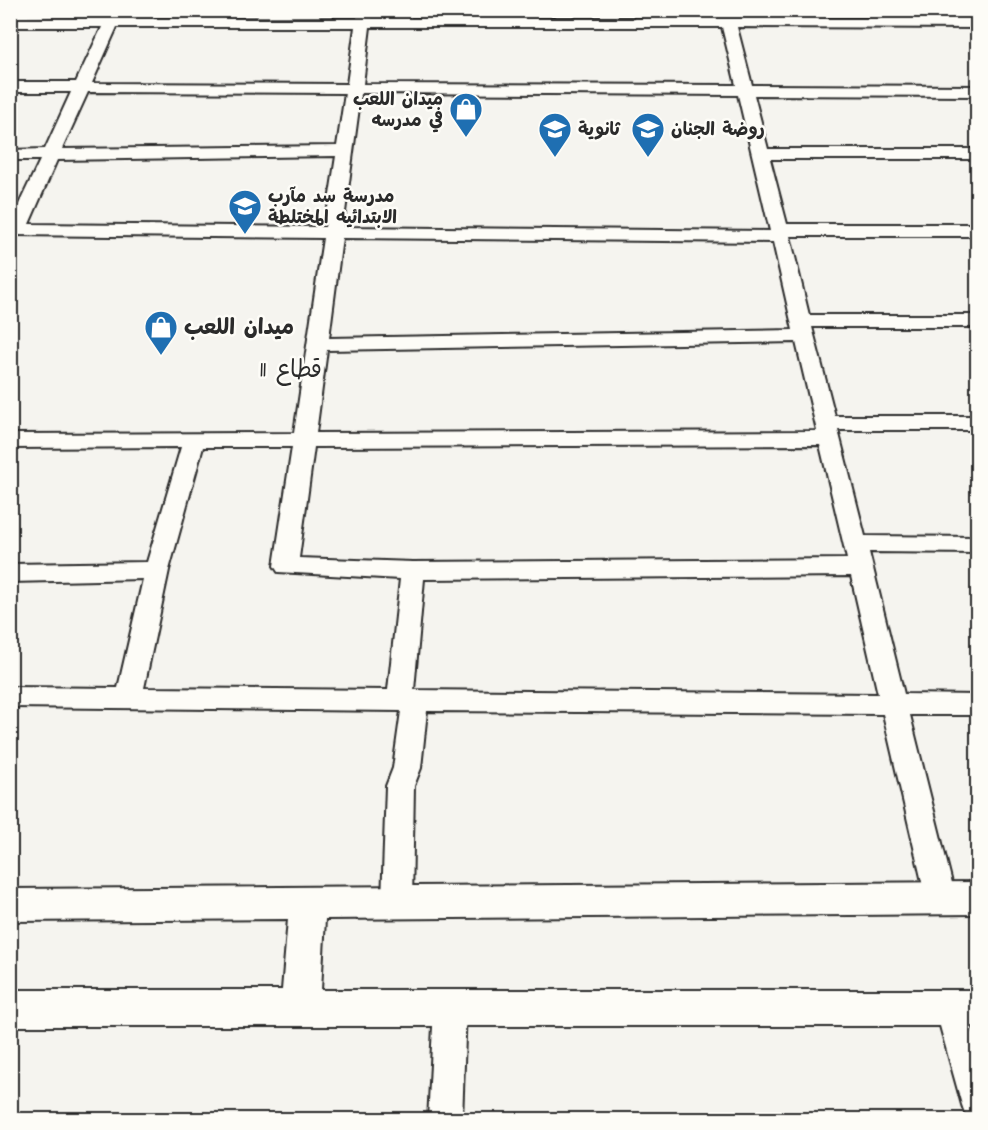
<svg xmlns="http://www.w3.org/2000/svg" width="988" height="1130" font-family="'Architects Daughter','Playpen Sans Arabic',sans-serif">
  <rect width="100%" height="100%" fill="#f5f4ef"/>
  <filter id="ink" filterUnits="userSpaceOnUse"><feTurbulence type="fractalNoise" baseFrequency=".0167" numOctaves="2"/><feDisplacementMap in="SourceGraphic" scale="12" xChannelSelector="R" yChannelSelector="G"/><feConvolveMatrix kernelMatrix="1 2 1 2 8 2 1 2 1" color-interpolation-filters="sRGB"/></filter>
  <g filter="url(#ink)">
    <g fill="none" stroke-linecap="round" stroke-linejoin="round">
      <defs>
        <g id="minor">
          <path d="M110,10H122L121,18H357L358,10H372V18H978V28L737,27L752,85L978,86V96L754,95L768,149H978V159H770L787,224H978V236H790L809,315H978V327H812L835,416H978V430H838L865,536L978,537V553L869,552L904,694L978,695V715H910L956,899L951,908L941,912L931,908L926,899L883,714L427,711L421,768L414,786L412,902L407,911L397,915L387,911L382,902L386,786L393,768L401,711L10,707V687L118,688L143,579L10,582V564L147,562L181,447L10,448V434L294,433L323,238L10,235V223L40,160H10V150L45,149L71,92H10V82H76L102,27H10V17L106,18ZM117,27H355L347,84L92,83ZM370,27H722L736,85L363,84ZM88,92L345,93L337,146L62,149ZM361,93L738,95L770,231L343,227ZM336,156L325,227L29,224L57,160ZM342,238L773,242L793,330L329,338ZM796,342L817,431L316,433L327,350ZM820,445L847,559L413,562L299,558L314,447ZM203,447H292L274,566L278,572L400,579L388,690L144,688L169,570ZM851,576L878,694L414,690L424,579Z"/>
          <path d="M450,994L461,998L466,1008L462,1120H428L434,1008L439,998Z"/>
          <path d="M951,994L962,998L978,1046V1120L966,1116L962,1105L935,1008L940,998Z"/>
        </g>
        <path id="tertiary" d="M978,882V914L325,919L321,990H978V1026H10V990H282L288,919L10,921V889Z"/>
        <path id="primary" d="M10,10H482L472,16L10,17Z"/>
      </defs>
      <use href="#minor" stroke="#2b2b2b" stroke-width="4"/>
      <use href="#tertiary" stroke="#2b2b2b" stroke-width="4"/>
      <use href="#primary" stroke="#2b2b2b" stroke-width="5"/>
      <use href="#minor" fill="#fdfcf7" fill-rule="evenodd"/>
      <use href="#tertiary" fill="#fdfcf7" fill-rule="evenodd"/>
      <use href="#primary" fill="#fdfcf7" fill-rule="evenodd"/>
    </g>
  </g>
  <defs>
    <symbol id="shop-pin" viewBox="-11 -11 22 30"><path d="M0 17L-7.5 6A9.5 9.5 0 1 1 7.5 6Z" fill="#1f6fb2" stroke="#fdfcf7"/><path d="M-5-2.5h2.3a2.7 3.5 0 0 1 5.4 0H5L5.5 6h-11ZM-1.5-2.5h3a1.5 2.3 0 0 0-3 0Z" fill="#fff"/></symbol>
    <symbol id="school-pin" viewBox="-11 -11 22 30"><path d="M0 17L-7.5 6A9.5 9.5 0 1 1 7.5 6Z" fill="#1f6fb2" stroke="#fdfcf7"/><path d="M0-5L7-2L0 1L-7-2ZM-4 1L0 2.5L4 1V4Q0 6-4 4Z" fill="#fff"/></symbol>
  </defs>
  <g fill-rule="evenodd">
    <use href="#shop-pin" x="447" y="90" width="38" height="52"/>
    <use href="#school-pin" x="536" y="110" width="38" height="52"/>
    <use href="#school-pin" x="629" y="110" width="38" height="52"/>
    <use href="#school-pin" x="226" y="187" width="38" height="52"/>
    <use href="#shop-pin" x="142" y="308" width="38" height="52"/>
  </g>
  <g text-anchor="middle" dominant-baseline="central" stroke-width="5" stroke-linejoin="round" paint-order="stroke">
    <g font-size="18" font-weight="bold" fill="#2b2b2b" stroke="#fdfcf7" text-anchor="start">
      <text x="443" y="99" text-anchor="end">ميدان اللعب<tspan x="443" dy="21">في مدرسه</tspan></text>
      <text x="578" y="129">ثانوية</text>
      <text x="671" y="129">روضة الجنان</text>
      <text x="268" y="196">مدرسة سد مآرب<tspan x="268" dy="21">الابتدائيه المختلطة</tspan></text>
    </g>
    <g font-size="22" font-weight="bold" fill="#2b2b2b" stroke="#fdfcf7" text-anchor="start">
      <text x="184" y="327">ميدان اللعب</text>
    </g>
    <g font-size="24" fill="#2b2b2b" stroke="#fdfcf7">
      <text x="291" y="370">قطاع 11</text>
    </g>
  </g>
  <rect width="988" height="1130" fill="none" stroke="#fdfcf7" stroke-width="36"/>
  <rect x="18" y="18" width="952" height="1094" fill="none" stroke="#2b2b2b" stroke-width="2" filter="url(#ink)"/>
</svg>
